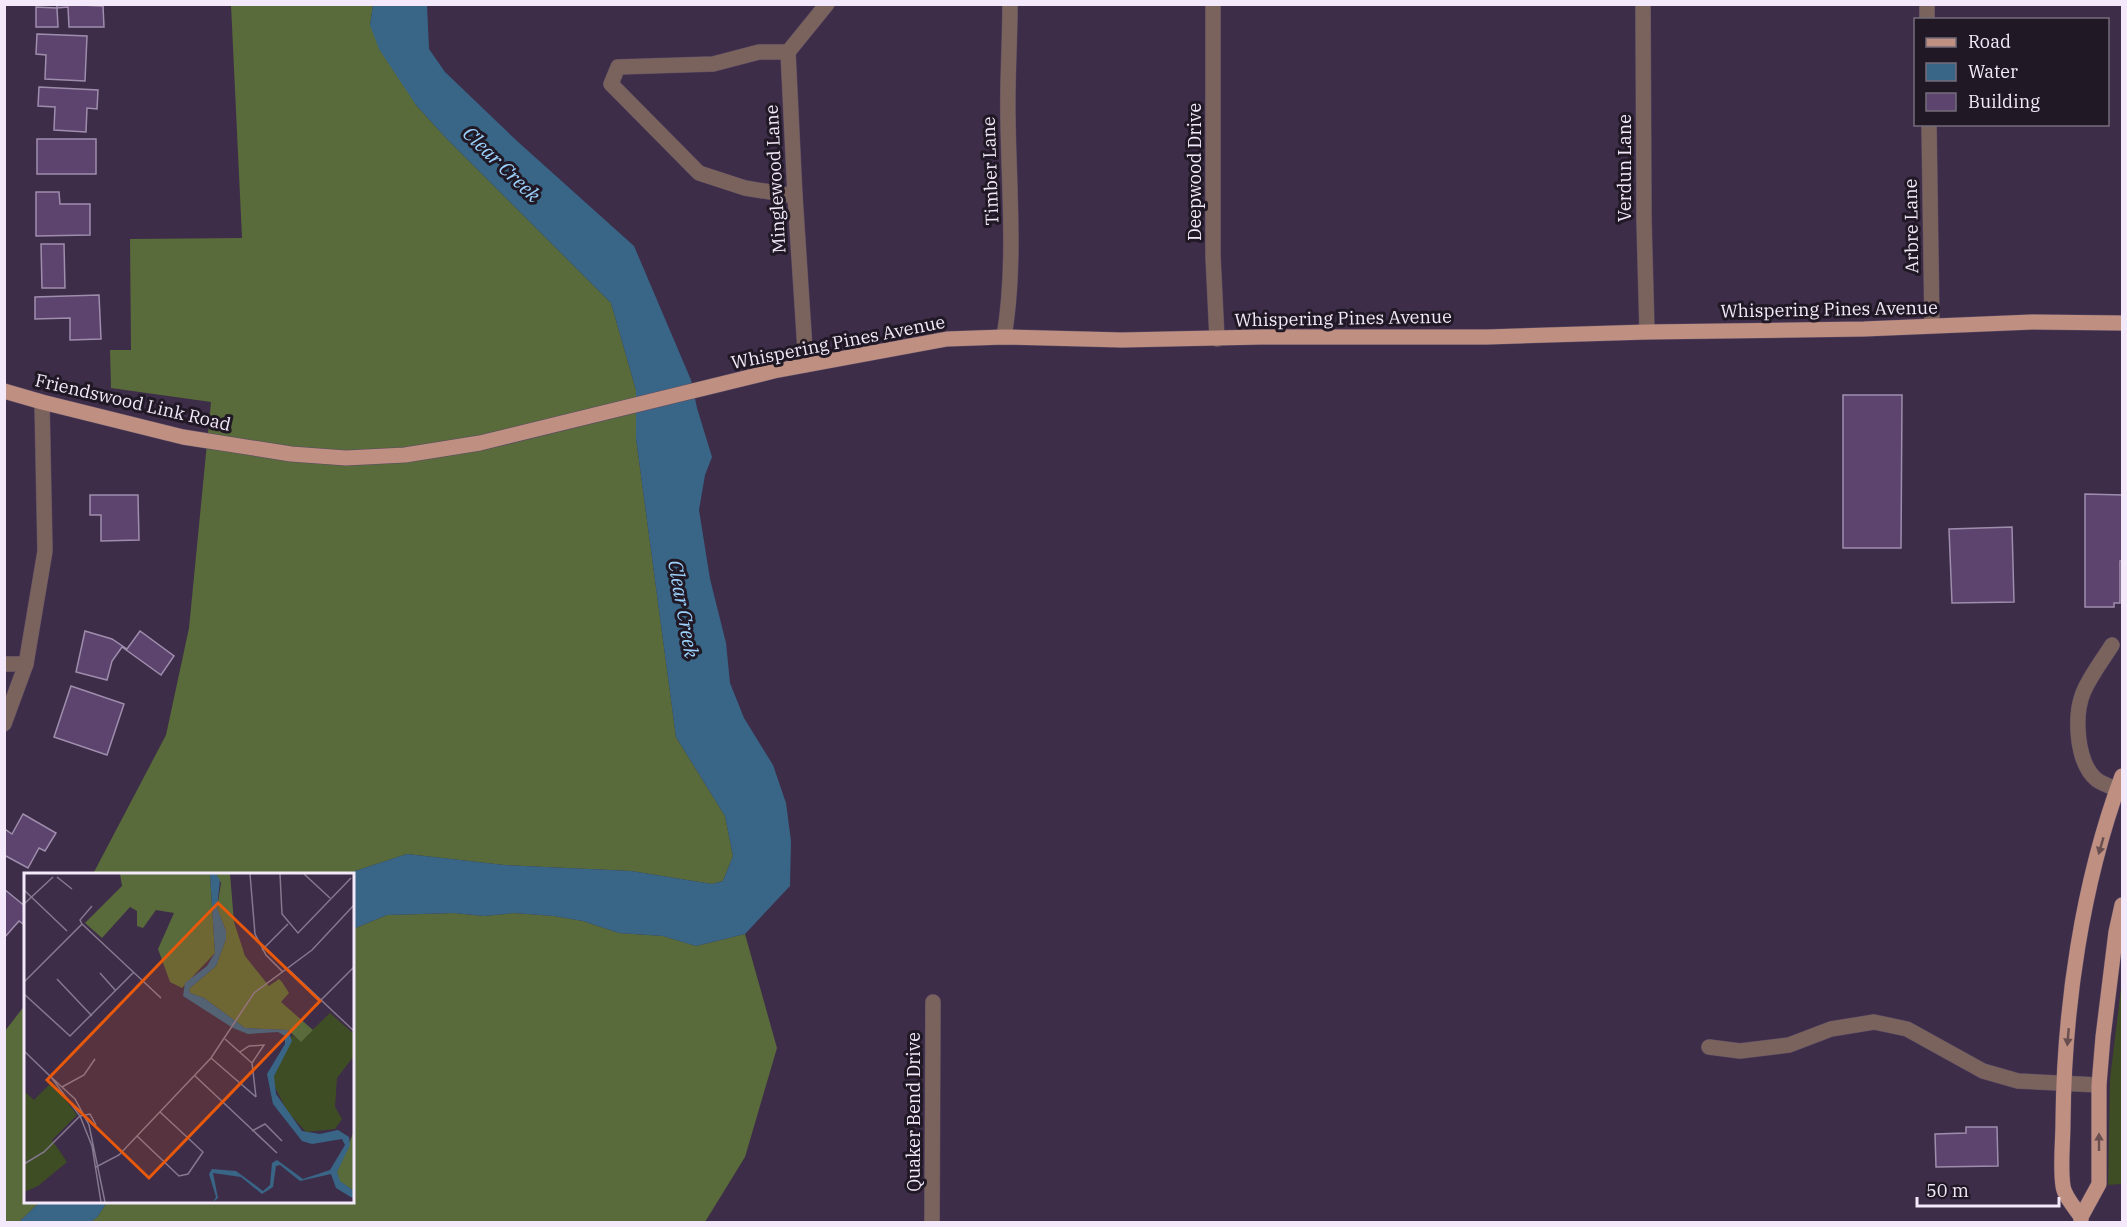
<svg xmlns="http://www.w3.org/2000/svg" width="2127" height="1227" font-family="'IBM Plex Serif',serif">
  <rect width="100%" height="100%" fill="#3d2d48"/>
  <path fill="#3e4d23" d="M2122,980V1184L2108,1185L2110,1079Z"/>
  <g fill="#596a3b">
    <path d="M231,5H373L370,25L416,105L446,138L611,303L636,390V438L676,737L725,816L733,856L723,881L712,884L631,871L504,865L407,854L346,874H93L166,735L189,628L211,402L111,388L110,350H131L130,239L242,238Z"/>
    <path d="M454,913L484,916L514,913L554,916L583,921L619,933L663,936L696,946L745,934L777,1048L745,1157L705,1222H91L98,1216L107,1202H352L353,929L387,915Z"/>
    <path d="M25,1005L26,1202H40L19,1222H5V1031Z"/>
  </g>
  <g fill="#396687">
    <path d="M373,5H427L429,49L445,72L517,141L634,246L691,380L697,408L712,457L705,475L699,510L710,579L726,643L730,683L744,718L773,765L786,803L791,841L790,886L745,934L696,946L663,936L619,933L583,921L554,916L514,913L484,916L454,913L387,915L353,929L352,874H346L407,854L504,865L631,871L712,884L723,881L733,856L725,816L676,737L636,438V390L611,303L446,138L416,105L379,49L370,25Z"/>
    <path d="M40,1202H107L98,1216L91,1222H19Z"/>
  </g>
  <g fill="#5d446e" stroke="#9f8dad" stroke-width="1.5">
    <path d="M57,4L103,6L104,27H69L68,7L57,8Z"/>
    <path d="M36,7L57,8L58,27H36Z"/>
    <path d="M37,34L87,36L85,81L45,79L46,55L36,54Z"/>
    <path d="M39,87L98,90L97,109L87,108L86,132L54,130L55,107L38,106Z"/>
    <rect x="37" y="139" width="59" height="35"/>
    <path d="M36,192H59L60,204H90V235L36,236Z"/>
    <path d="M41,244H64L65,288H42Z"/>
    <path d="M99,295L101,339L70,340V318L35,319V297Z"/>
    <path d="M1843,395H1902L1901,548H1843Z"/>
    <path d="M2085,494L2122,495V561H2120V603H2114V607H2085Z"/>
    <path d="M90,495H138L139,540L101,541V515H90Z"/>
    <path d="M2012,527L2014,602L1952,603L1949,529Z"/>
    <path d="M85,631L112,639L127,649L140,631L174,656L161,675L122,647L112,661L107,680L76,672Z"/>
    <path d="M71,686L124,704L107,755L54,737Z"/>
    <path d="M23,814L56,833L45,851L39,848L28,868L4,855V832L6,830L12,834Z"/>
    <path d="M4,889L26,907V926L19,921L4,938Z"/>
    <path d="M1966,1127H1997L1998,1166L1936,1167L1935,1134L1966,1133Z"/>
  </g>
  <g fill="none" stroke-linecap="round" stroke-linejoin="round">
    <defs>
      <g id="minor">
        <path d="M1213,4V256L1217,339"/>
        <path d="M1643,4L1644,220L1647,332"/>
        <path d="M1927,4V20"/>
        <path d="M788,52H759L713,64L618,67L611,84L699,173L745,188L795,196"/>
        <path d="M1929,124L1932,326"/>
        <path d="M1004,337C1016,265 1009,192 1008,120C1007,82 1010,43 1010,4"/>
        <path d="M806,365L795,196L788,52L827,4"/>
        <path d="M2112,645C2102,661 2090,676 2083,693C2074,716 2076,763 2097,780C2104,785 2115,788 2122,791"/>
        <path d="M4,664H26"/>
        <path d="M4,724L26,664L45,551L42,402"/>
        <path d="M1709,1047L1740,1051L1789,1045L1831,1029L1874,1022L1907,1029L1983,1071L2018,1081L2099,1085"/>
        <path d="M932,1222L933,1002"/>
      </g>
      <g id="major">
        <path d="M4,391L42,402L183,437L291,454L346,458L405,455L480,443L774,371L947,339L1004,337L1122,340L1262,337H1487L1647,332L1864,329L2032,322L2122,323"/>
        <path d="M2081,1217C2076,1209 2064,1196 2063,1186C2060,1166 2063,1143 2063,1122C2064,1008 2082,883 2122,776"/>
        <path d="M2081,1222V1217L2099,1184V1085L2103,1037L2116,932L2122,905"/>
      </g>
    </defs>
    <use href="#minor" stroke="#5a4b64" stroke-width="16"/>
    <use href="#major" stroke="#5a4b64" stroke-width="16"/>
    <use href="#minor" stroke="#7b635d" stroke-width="15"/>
    <use href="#major" stroke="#bf8f82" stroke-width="15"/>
  </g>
  <defs><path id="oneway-solid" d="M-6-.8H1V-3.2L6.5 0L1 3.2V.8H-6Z" transform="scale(1.5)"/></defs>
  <g fill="#684e4f">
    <use href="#oneway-solid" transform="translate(2101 846) rotate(106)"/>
    <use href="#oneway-solid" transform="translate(2068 1037) rotate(95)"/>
    <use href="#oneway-solid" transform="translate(2099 1142) rotate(-90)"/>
  </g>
  <g text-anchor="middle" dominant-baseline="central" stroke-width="6" stroke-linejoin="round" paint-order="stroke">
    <g font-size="18" fill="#f3e9fa" stroke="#201925">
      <text transform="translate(1624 168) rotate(-90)">Verdun Lane</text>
      <text transform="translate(990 171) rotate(-92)">Timber Lane</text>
      <text transform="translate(1194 172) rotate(-90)">Deepwood Drive</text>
      <text transform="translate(775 179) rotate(-93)">Minglewood Lane</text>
      <text transform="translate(1911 226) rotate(-91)">Arbre Lane</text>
      <text transform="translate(1829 309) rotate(-1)">Whispering Pines Avenue</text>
      <text transform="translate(1343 318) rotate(-1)">Whispering Pines Avenue</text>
      <text transform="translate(838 342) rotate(-11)">Whispering Pines Avenue</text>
      <text transform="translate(133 402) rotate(13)">Friendswood Link Road</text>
      <text transform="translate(913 1112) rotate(-90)">Quaker Bend Drive</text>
    </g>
    <g font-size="20" font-style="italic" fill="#9cd2fd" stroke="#201925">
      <text transform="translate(502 164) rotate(44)">Clear Creek</text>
      <text transform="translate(684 609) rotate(80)">Clear Creek</text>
    </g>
  </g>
  <g transform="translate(24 873)">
    <rect width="330" height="330" fill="#3d2d48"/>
    <path d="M306,140L330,161V183L313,205L311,234L318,246L311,256L282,259L263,238L248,208L268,162L277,168ZM28,209L53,242L28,267L43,289L14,313L0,319V218L10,227Z" fill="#3e4d23"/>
    <path d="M96,1H186L191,80L158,115L146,109L134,76L150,40L132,37L119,55L113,53V38L106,34L78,65L61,50L98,13ZM192,1H206L210,49L221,83L245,113L255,106L258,109L265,120L257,129L289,157L277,169L264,157L221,155L180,125L166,120L165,116L192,93L202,66V58L193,35L197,10ZM330,258V318L315,308L313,299Z" fill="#596a3b"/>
    <path d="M186,1H192L196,7L193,35L202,58V66L192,93L165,116L166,120L180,125L221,155L264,157L268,168L250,203L252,221L278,258L296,261L314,257L325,264L326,272L313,299L316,308L330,318V326L312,315L307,301L276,308L256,292L252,293L249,314L238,321L217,304L189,300L194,325L189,329L192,324L185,301L188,296L212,298L239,318L246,312L248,290L253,287L279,306L306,297L321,272L318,266L288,271L278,268L249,231L243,201L261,171V163L254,159L224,161L209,155L159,123L161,110L183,93L191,80Z" fill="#396687"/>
    <path fill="none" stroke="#86788f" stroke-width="1.5" d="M226,1L231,61L242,82L259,99M256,1L258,41L274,60L327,5M280,1L306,25M33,4L48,16M0,17L43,58M0,31L29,4M58,51L137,125M238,77L264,51M264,96L330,158M76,100L92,118M33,106L68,143M0,109L58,51L56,47L68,33M0,121L46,163L110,99M297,127L330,94M201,166L228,190L232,224M0,178L27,204L56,243L68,273L77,329M216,179L225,173L240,172L228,190M187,185L232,224M170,202L253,280M27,204L51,226L65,252L81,329M38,214L60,202L71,186M228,258L241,251L258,268M113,263L155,303L164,301L179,279L136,239M0,291L20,279L56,243L66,241L72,252M72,294L95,282L187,185L230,120L288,77L330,32"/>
    <path fill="#e8590c" fill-opacity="0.15" stroke="#e8590c" stroke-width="3" d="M194,30L296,128L125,305L23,207Z"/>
    <rect width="330" height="330" fill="none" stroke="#f3e9fa" stroke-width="3"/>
  </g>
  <rect width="2127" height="1227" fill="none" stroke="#f3e9fa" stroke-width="12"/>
  <rect x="1914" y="18" width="195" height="108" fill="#201925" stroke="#746c7a" stroke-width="1.5"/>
  <rect x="1926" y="38" width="30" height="9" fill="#bf8f82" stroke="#746c7a" stroke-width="1.5"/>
  <text x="1968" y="48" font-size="18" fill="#f3e9fa">Road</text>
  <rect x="1926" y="63" width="30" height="18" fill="#396687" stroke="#746c7a" stroke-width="1.5"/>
  <text x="1968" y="78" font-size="18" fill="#f3e9fa">Water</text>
  <rect x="1926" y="93" width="30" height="18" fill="#5d446e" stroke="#746c7a" stroke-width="1.5"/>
  <text x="1968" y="108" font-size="18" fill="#f3e9fa">Building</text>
  <path d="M1917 1197v9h142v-9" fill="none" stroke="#f3e9fa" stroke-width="3"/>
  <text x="1926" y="1197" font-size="18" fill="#f3e9fa" stroke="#201925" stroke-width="4.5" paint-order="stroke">50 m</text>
</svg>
